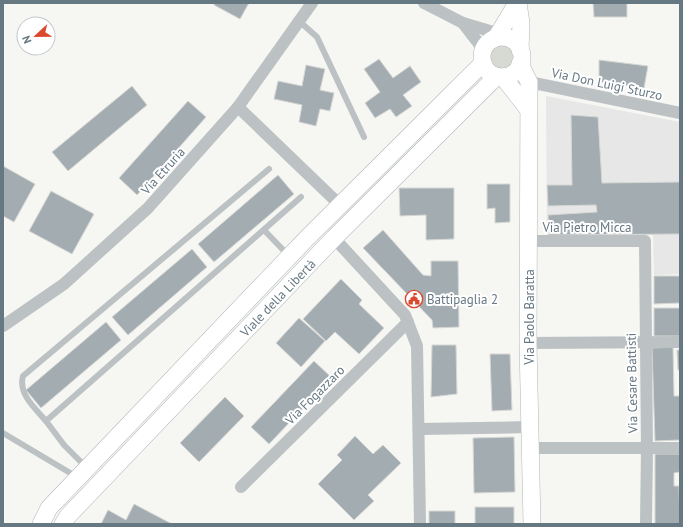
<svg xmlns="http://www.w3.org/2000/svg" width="683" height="527" font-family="'PT Sans',sans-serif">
  <rect width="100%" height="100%" fill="#f6f6f2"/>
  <path fill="#e6e7e6" d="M546,96L680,122V274L654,275L653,235L547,237Z"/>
  <circle fill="#d6dad2" cx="502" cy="57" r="12"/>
  <g fill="#a3adb1" stroke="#d7d7d5">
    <path d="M215,3H249L240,19L214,5Z"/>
    <path d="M593,3H627V17H594Z"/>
    <path d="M379,59L393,78L410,66L421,82L403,95L412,106L396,117L390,109L375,118L365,103L380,92L364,69Z"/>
    <path d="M599,60L648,66L644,88L599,82Z"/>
    <path d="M306,65L325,69L320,90L334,93L330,111L320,109L316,126L299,122L302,105L274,99L278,81L302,86Z"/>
    <path d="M132,86L147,105L68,171L52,152Z"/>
    <path d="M188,101L206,117L137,195L119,178Z"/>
    <path d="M571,115L598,117L602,183L680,182V234L549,235L548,215L597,212L596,205L548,206L547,185H572Z"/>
    <path d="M3,166L35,184L14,222L3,216Z"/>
    <path d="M278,175L294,194L214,262L198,244Z"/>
    <path d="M487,184H510V222L495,223V208L487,209Z"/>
    <path d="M399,188H454V239L426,240V215L400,216Z"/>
    <path d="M51,191L94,214L72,254L29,231Z"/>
    <path d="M383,230L423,275L431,276V261H458L459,327L433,328L432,320L363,248Z"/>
    <path d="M192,249L207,267L128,335L112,317Z"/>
    <path d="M654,276H680V303L654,304Z"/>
    <path d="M341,279L362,300L359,304L384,328L359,354L335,332L326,341L303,319Z"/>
    <rect x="654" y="308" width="26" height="28"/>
    <path d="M299,318L325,341L301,367L276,343Z"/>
    <path d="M106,322L121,340L41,408L26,390Z"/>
    <path d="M432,345H456L457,394L431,397Z"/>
    <path d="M673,347L674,396H680V440L655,441L652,348Z"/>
    <path d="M677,350H680V370H678Z"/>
    <path d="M490,354H510L512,410L492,411Z"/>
    <path d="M314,361L332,378L269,444L251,427Z"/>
    <path d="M225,397L244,416L199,462L180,443Z"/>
    <path d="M355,436L373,454L383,445L401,463L368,495L374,501L354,520L318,484L342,460L337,455Z"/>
    <path d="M514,437L515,492L474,493L473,438Z"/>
    <path d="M655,454H680V472L674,473V486H679L680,524H655Z"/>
    <path d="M134,504L172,524H101L108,510L126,520Z"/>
    <rect x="475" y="507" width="39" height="17"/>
    <rect x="429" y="511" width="26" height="13"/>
  </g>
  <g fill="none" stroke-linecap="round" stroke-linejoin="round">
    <defs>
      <g id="secondary">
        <path d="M518,3L521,23L520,50"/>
        <circle cx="502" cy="57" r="20"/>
        <path d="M496,38L517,3"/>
        <path d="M520,64L529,82L528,343L532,524"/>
        <path d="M503,77L528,109"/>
        <path d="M41,524L49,508L307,238L483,63"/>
        <path d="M63,524L68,516L334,238L497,76"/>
      </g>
    </defs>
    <use href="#secondary" stroke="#b1b7bb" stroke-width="18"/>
    <g stroke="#bcc1c4" stroke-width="6">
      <path d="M299,21L317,37L364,137"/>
      <path d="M269,169L23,376C18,394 35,408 46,421L301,197"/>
      <path d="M264,230L289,256"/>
      <path d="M46,421L64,445L87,468"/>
      <path d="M3,433L77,477"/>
    </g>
    <g stroke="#bcc1c4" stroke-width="12">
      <path d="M424,3L463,23L490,31L496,38"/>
      <path d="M463,23L483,49"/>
      <path d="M529,82L680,113"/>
      <path d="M238,107L341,206"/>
      <path d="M334,238L405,315L417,346L420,524"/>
      <path d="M529,241H645L647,448L646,524"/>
      <path d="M3,326L64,284L148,208L238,107L312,3"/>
      <path d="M528,343L680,342"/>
      <path d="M420,429L531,427"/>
      <path d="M532,448H680"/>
      <path d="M241,487L408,322"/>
    </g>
    <use href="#secondary" stroke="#fff" stroke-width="17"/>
  </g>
  <defs>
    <symbol id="civic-ring" viewBox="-11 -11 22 22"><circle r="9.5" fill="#fff" stroke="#db492d" stroke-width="1.5"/><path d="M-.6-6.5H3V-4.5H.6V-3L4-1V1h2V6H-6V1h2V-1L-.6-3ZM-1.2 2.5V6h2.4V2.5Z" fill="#db492d"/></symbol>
  </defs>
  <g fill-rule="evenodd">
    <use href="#civic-ring" x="404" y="289" width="20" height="20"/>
  </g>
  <g text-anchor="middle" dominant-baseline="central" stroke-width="4" stroke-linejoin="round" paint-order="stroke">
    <g font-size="13" fill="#667882" stroke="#fff">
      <text transform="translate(607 84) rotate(12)">Via Don Luigi Sturzo</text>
      <text transform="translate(163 171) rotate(-48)">Via Etruria</text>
      <text x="587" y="227">Via Pietro Micca</text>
      <text transform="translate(278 298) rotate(-46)">Viale della Libertà</text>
      <text transform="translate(529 317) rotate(-90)">Via Paolo Baratta</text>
      <text transform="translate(632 383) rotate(-91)">Via Cesare Battisti</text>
      <text transform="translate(315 395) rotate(-45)">Via Fogazzaro</text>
    </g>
    <g font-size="13" fill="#667882" stroke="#fff" text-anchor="start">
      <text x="427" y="299">Battipaglia 2</text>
    </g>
  </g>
  <rect width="683" height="527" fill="none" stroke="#667882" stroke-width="8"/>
  <g transform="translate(36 36) rotate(248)"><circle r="19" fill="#ffffff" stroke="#c2c9cd"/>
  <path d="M0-3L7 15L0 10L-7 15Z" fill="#db492d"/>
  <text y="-6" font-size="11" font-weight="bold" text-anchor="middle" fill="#667882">N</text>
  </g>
</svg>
